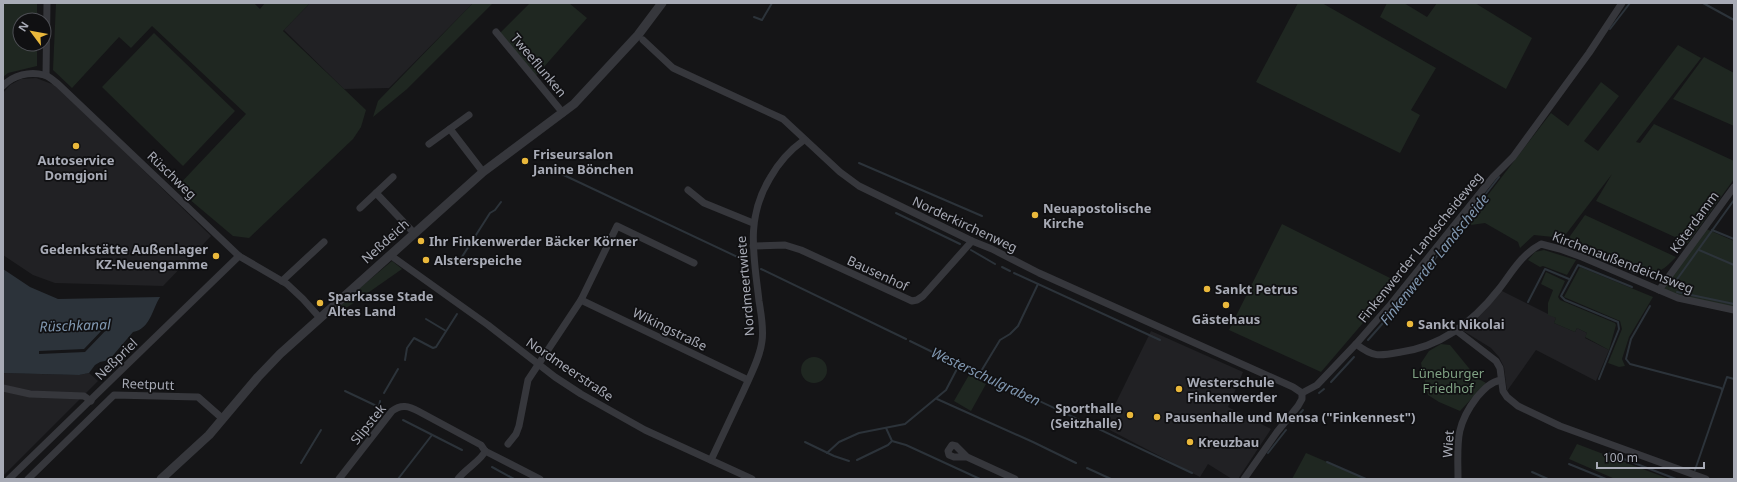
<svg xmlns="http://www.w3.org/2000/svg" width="1737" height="482" font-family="'Noto Sans',sans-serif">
  <rect width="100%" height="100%" fill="#151517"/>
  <g fill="#212124">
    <path d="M310,3H473L389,88L344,89L284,30Z"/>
    <path d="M36,78L57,86L211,236L163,286L55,283L33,275L3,255V93L10,85L21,79Z"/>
    <path d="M1500,290L1556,318L1554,323L1575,332L1577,328L1587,333L1585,338L1609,350L1596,381L1536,350L1507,391L1504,367L1499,357L1491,348L1462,330Z"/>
    <path d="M1151,331L1243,372L1228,407L1271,429L1238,479H1232L1208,464L1200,477L1104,427Z"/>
    <path d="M3,373L79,375L89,373L98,381L3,476Z"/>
  </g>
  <g fill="#1f2721">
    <path d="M3,3H37V20H20V44H37V66L8,73L3,77Z"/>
    <path d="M56,3H254L260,9L265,3H310L283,31L366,110L361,127L353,139L249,238L233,236L176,188L246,114L152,26L131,48L119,37L72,88L53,70Z"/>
    <path d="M473,3H493L407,89L373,117L378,101Z"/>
    <path d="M530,3H569L587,18L536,76L500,33Z"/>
    <path d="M1298,3H1322L1436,68L1411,110L1420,115L1400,153L1256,82Z"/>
    <path d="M1387,3H1404L1427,17L1437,3H1475L1532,38L1506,89L1380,17Z"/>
    <path d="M154,33L235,111L183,166L102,87Z"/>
    <path d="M1678,45L1701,58L1636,142L1640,143L1654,124L1734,161V179L1688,243L1596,201L1612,174L1563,238L1534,235L1520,248L1518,242L1485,223L1464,226L1551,113L1568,126L1601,82L1619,96L1584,141L1598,151Z"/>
    <path d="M1704,57L1734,73V126L1673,99Z"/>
    <path d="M1585,215L1676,257C1669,264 1661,273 1651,273C1637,274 1584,246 1568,239Z"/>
    <path d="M1282,224L1398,282L1321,372L1229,330Z"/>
    <path d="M1704,228L1734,241V310L1659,290Z"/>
    <path d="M1544,250L1576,260L1567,275L1543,266L1540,267L1528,260L1535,252Z"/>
    <path d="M392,261L402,269L342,311H339V307L349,297Z"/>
    <path d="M1580,267L1653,297L1629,337L1622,359L1625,366L1619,367L1608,363L1622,329L1620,321L1564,297Z"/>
    <path d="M1546,272L1565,281L1558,297L1560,300L1615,323L1616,325L1609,350L1585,337L1587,333L1577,328L1575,332L1554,323L1556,318L1548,315V303L1553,290L1541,284Z"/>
    <path d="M1441,344L1450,345L1477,378L1486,383L1460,411L1439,402L1428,395L1421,363L1429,351Z"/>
    <circle cx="814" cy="370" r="13"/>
    <path d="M969,375L986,384L971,411L954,401Z"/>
    <path d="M1577,444L1669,479H1615L1569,459Z"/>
    <path d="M1306,453L1367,479H1292Z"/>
  </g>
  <path fill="#2c333a" d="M3,269L30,287L58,299L160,297C152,310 150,329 133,332L109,360L100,362L95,365L89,373L79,375L3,373Z"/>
  <path fill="#151517" d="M106,326L109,327L85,352L39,354V351L84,349Z"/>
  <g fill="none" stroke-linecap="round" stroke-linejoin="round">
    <g stroke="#2c333a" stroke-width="2">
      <path d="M1703,3L1734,20"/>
      <path d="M754,17L762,20L772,3"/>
      <path d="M1610,29L1630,3"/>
      <path d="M859,163L982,216"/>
      <path d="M553,170L746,261"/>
      <path d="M896,213L960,244"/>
      <path d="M1712,230L1734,239"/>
      <path d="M1560,240L1636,273"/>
      <path d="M971,250L995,264"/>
      <path d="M1699,250L1734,265"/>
      <path d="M460,260L490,213L495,210L501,202"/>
      <path d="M1002,267L1010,271"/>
      <path d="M761,269L906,339"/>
      <path d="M1014,273L1160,340"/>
      <path d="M1675,282L1734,200"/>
      <path d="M1677,292L1734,304"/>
      <path d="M1528,302L1545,269L1569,279"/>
      <path d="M1650,306L1631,339L1626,359L1630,364L1721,388L1722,390"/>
      <path d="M426,319L446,331"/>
      <path d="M1368,340L1398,306L1499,177"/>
      <path d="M910,341L959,365L980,373L1192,473"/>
      <path d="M405,360L407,348L414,338L433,348L436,347L457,314"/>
      <path d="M980,373L1000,340L1010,334L1018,326L1038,284"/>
      <path d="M1599,379L1619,329L1618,322L1565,300L1561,296L1578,265L1632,287"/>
      <path d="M1331,382L1354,357"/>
      <path d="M345,391L383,409"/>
      <path d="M384,393L398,369"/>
      <path d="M1319,393L1324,389"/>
      <path d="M937,399L1033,442L1076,463"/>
      <path d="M379,407L380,401"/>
      <path d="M403,420L462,450"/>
      <path d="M1292,423L1303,410"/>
      <path d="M892,441L906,445L980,479"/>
      <path d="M805,442L834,456L849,461"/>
      <path d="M827,453L839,442L859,433L905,424L946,390L959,365"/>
      <path d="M1268,453L1286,430"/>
      <path d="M1608,453L1676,479"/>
      <path d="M857,460L888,445L892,441L886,428"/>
      <path d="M1327,462L1366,479"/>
      <path d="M301,463L321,430"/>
      <path d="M1569,464L1606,479"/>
      <path d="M492,467L514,479"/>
      <path d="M1087,468L1111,479"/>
      <path d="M1695,470L1727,377L1734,379"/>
      <path d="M1532,472L1548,479"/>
      <path d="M398,479L432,435"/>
    </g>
    <g stroke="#36373c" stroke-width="7">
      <path d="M496,32L563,113"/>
      <path d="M643,40L673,68L783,119L840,172L859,186L972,241L992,249L1039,273L1293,387L1302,393"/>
      <path d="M46,75L47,3"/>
      <path d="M3,86C13,75 30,71 44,75C49,76 54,81 58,84L239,256L287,284L303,299L320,318"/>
      <path d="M450,129L483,172"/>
      <path d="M429,144L469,115"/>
      <path d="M688,190L704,203L753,223"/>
      <path d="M376,193L414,233"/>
      <path d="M360,208L393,177"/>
      <path d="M753,246L785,245L801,250L912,301L917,300L923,296L972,241"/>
      <path d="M390,255L488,325L555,377L581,394L645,430L752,479"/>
      <path d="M282,281L324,242"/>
      <path d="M1659,290L1734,187"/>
      <path d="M581,300L748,380"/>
      <path d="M1457,331L1496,361L1500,368L1503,391L1507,397L1518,406L1560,426L1706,479"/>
      <path d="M1356,344C1374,358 1380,356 1401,352C1443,346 1474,321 1499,289C1512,272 1522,254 1541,244L1560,249L1582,257L1678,298L1734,310"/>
      <path d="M3,388L30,394L84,396L91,401"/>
      <path d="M1302,393L1317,385L1356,344L1391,304L1493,177L1513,157L1589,53L1622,3"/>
      <path d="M508,444L516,434L519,426L528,380L581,300L617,226L694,263"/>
      <path d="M485,451L540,479"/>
      <path d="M967,457H954L949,455L948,451L952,445L956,446L967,457L1015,479"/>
      <path d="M711,460C722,437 732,415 743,392C750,376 760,358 762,341C764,328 761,314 759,301C754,256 745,219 770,178C779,162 790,150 804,140"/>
      <path d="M9,479L239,256"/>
      <path d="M28,479L114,395L198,397L223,419"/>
      <path d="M339,479L392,411C401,404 409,406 418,411L481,445L485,451"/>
      <path d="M458,479C464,470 483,459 485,451"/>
      <path d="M1244,479L1277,432L1298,406L1302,399V393"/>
      <path d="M1458,479C1458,444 1454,427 1477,397C1484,389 1490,382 1501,380"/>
    </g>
    <path stroke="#36373c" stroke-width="9" d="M161,479L209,435L258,377L280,354L483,172L574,104L638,35L662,3"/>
  </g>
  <g fill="#eab83b" stroke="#101012" stroke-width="1.5">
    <circle cx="76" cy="146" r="4"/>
    <circle cx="525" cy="161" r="4"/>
    <circle cx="1035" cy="215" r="4"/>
    <circle cx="421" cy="241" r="4"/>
    <circle cx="216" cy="256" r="4"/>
    <circle cx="426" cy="260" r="4"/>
    <circle cx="1207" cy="289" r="4"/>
    <circle cx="320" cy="303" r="4"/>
    <circle cx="1226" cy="305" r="4"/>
    <circle cx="1410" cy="324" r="4"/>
    <circle cx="1179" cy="389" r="4"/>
    <circle cx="1130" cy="415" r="4"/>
    <circle cx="1157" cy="417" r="4"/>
    <circle cx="1190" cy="442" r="4"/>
  </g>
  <g text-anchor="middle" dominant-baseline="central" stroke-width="3.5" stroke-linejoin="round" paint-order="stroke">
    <g font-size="13" fill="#a8abb6" stroke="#101012">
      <text transform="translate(539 65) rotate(50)">Tweeflunken</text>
      <text transform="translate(172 175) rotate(44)">Rüschweg</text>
      <text transform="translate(1694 222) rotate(-54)">Köterdamm</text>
      <text transform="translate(965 224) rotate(25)">Norderkirchenweg</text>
      <text transform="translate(385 241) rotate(-42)">Neßdeich</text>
      <text transform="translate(1420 247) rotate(-51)">Finkenwerder Landscheideweg</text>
      <text transform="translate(1623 262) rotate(21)">Kirchenaußendeichsweg</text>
      <text transform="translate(878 273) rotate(25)">Bausenhof</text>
      <text transform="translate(745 286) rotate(-95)">Nordmeertwiete</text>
      <text transform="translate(670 329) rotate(26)">Wikingstraße</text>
      <text transform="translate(116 359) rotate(-44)">Neßpriel</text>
      <text transform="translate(570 369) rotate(34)">Nordmeerstraße</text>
      <text transform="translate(148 384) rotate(2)">Reetputt</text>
      <text transform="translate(368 424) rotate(-51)">Slipstek</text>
      <text transform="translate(1448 444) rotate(-86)">Wiet</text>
    </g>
    <g font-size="13" font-weight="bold" fill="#a8abb6" stroke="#101012" text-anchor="start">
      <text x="533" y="154">Friseursalon<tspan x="533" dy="15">Janine Bönchen</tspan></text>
      <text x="76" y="160" text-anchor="middle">Autoservice<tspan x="76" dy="15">Domgjoni</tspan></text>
      <text x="1043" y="208">Neuapostolische<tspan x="1043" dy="15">Kirche</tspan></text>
      <text x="429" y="241">Ihr Finkenwerder Bäcker Körner</text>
      <text x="208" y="249" text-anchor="end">Gedenkstätte Außenlager<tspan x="208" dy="15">KZ-Neuengamme</tspan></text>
      <text x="434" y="260">Alsterspeiche</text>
      <text x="1215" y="289">Sankt Petrus</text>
      <text x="328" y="296">Sparkasse Stade<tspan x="328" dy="15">Altes Land</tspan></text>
      <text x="1226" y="319" text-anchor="middle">Gästehaus</text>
      <text x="1418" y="324">Sankt Nikolai</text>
      <text x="1187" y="382">Westerschule<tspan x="1187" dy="15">Finkenwerder</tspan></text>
      <text x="1122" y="408" text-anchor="end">Sporthalle<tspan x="1122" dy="15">(Seitzhalle)</tspan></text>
      <text x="1165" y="417">Pausenhalle und Mensa ("Finkennest")</text>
      <text x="1198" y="442">Kreuzbau</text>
    </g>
    <g font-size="13" fill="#7fa183" stroke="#101012">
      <text x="1448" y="373">Lüneburger<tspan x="1448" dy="15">Friedhof</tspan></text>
    </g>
    <g font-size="14" font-style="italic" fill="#8097b0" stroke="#101012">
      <text transform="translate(1434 259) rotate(-51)">Finkenwerder Landscheide</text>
      <text transform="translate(75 325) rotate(-2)">Rüschkanal</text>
      <text transform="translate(986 376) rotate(25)">Westerschulgraben</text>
    </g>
  </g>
  <rect width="1737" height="482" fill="none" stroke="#a8abb6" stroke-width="8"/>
  <g transform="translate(32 32) rotate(302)"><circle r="19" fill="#101012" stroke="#4d4e54"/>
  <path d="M0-3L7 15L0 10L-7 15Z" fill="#eab83b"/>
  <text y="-6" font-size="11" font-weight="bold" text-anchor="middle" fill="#a8abb6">N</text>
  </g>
  <path d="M1597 462v6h107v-6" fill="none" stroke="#a8abb6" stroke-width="2"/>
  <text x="1603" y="462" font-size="12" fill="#a8abb6" stroke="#101012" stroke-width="3" paint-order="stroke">100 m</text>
</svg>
